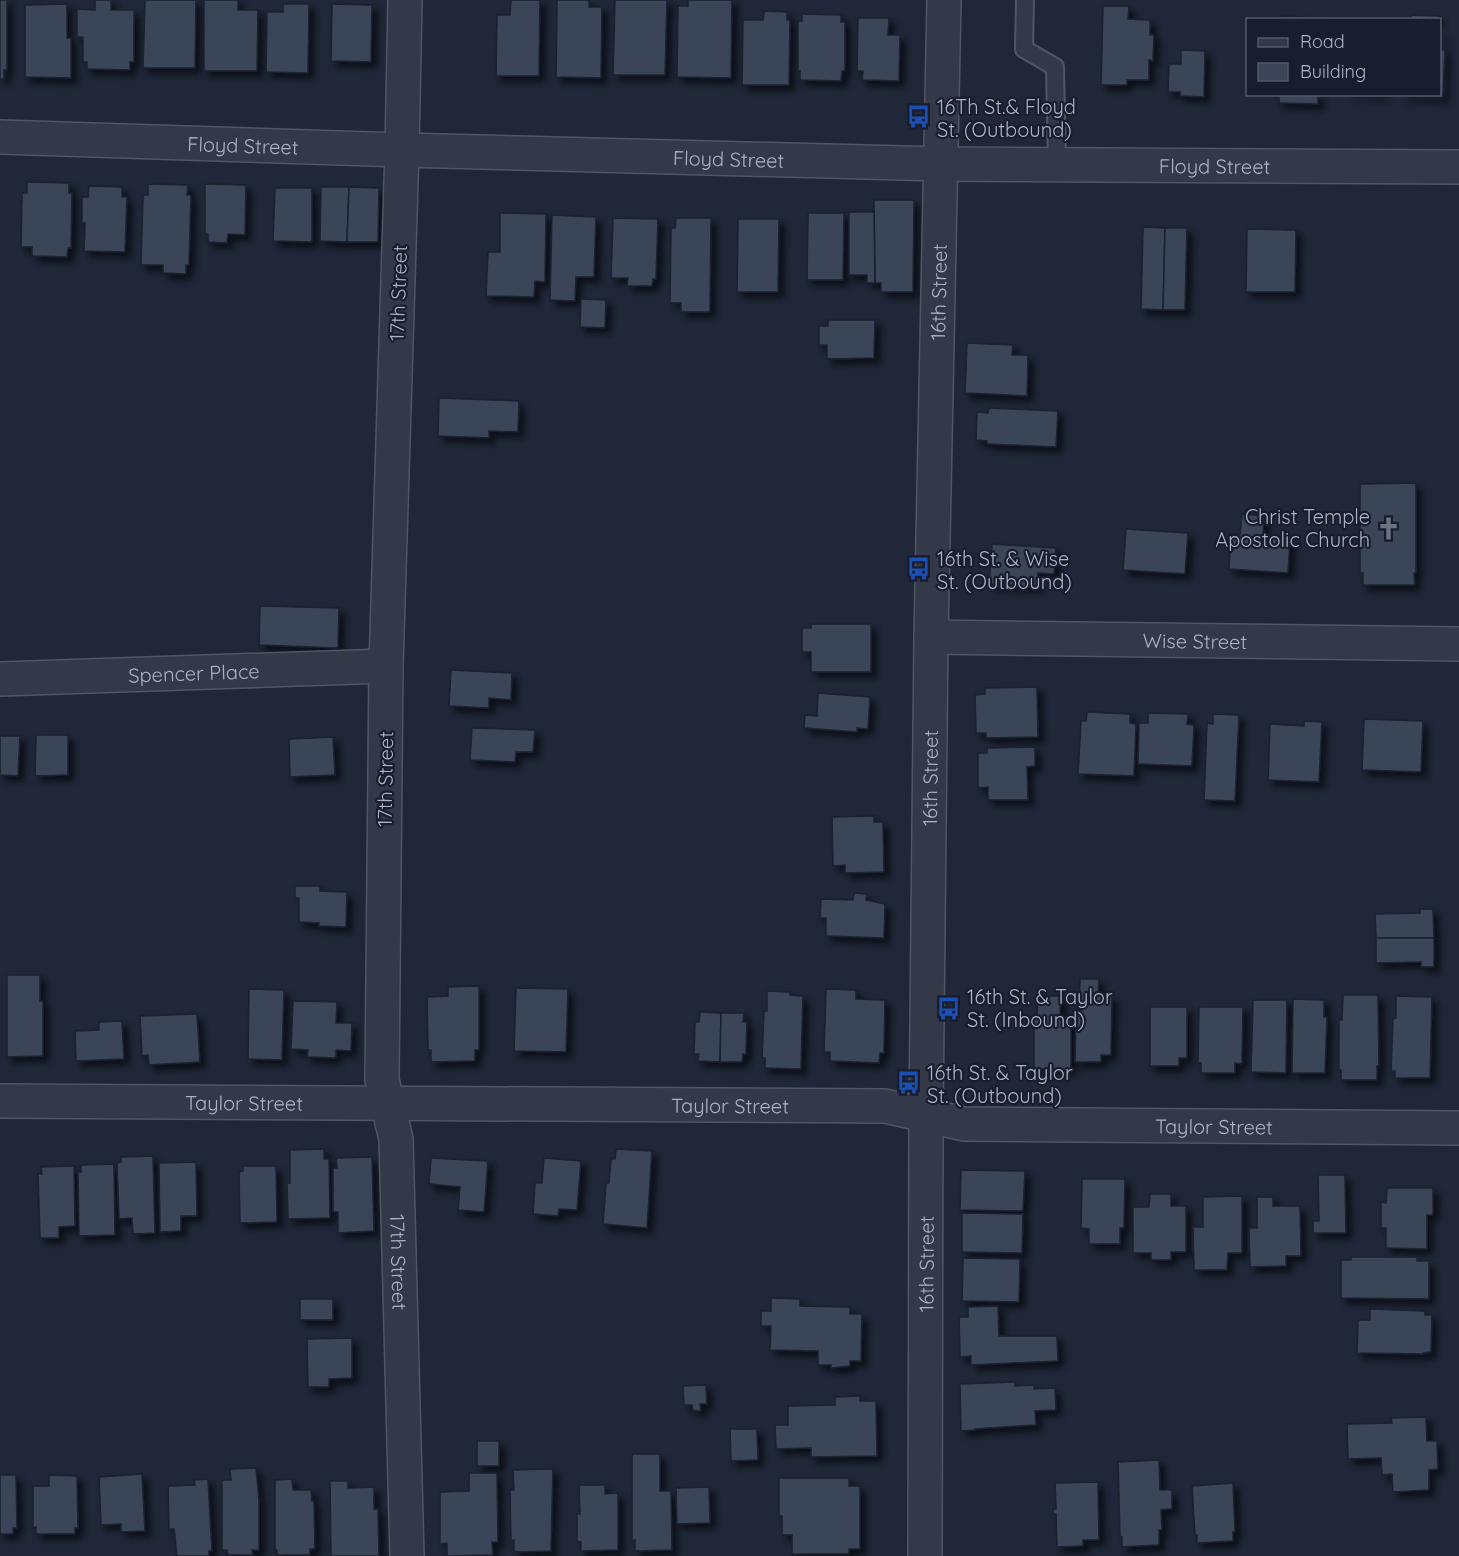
<svg xmlns="http://www.w3.org/2000/svg" width="1459" height="1556" font-family="Quicksand,sans-serif">
  <defs>
    <filter id="shadow"><feDropShadow dx="5.5" dy="5.5" stdDeviation="3" flood-color="#0009"/></filter>
  </defs>
  <rect width="100%" height="100%" fill="#1f2738"/>
  <g fill="#3b4458" stroke="#1a202f" stroke-width="1.5" filter="url(#shadow)">
    <path d="M0,0H7V70H4V79H0Z"/>
    <path d="M95,0H111V10H134V62H130V70L87,69V62H83V37H77V9L95,10Z"/>
    <path d="M145,0H196L195,68H143Z"/>
    <path d="M204,0H238V10H258L257,71H204Z"/>
    <path d="M511,0H540L539,76H496L497,15H510Z"/>
    <path d="M557,0H589V7H602L601,78L556,77Z"/>
    <path d="M615,0H667L665,75H613Z"/>
    <path d="M688,0H732L731,78L677,77L678,6H688Z"/>
    <path d="M67,4V38H71V78L25,77V5Z"/>
    <path d="M283,4H309L308,73L266,72L267,12H283Z"/>
    <path d="M332,4L372,5L371,62L331,61Z"/>
    <path d="M1103,6H1129L1128,19L1150,20V35H1154L1153,61L1149,60V80H1127V85H1101Z"/>
    <path d="M764,11L787,12V20H790L789,85H742L743,20H763Z"/>
    <path d="M802,14L841,15V22H845V71H842L841,81L800,80V71H798V21H802Z"/>
    <path d="M1411,15L1439,16V20H1411Z"/>
    <path d="M1282,16L1317,17V20H1282Z"/>
    <path d="M858,18H889L888,35H900L899,81L862,80L863,71H857Z"/>
    <path d="M1440,32L1441,33V50H1445L1443,97L1401,96V94H1440Z"/>
    <path d="M1181,50L1205,51L1204,97L1180,96V92H1168L1169,64H1181Z"/>
    <path d="M1276,94H1318V104L1279,103V97H1276Z"/>
    <path d="M1347,94H1383V96Z"/>
    <path d="M27,182L69,183V193H72L71,248H68L67,257L32,256V247H21L22,193H27Z"/>
    <path d="M148,184L188,185L187,195H191L189,265H186V274L163,273V265H141L143,195H148Z"/>
    <path d="M205,184L246,185L245,235L228,234L227,243L208,242V234H205Z"/>
    <path d="M89,186L122,187V197H127L125,252L84,251L85,223H82V197H88Z"/>
    <path d="M321,187H349L347,242L320,241Z"/>
    <path d="M349,187L379,188L378,242H347Z"/>
    <path d="M275,188H312V242L273,241Z"/>
    <path d="M874,200H914L913,292H881V283H875Z"/>
    <path d="M849,212H874L875,283H867V275H849Z"/>
    <path d="M500,213L546,214L545,282L535,281L534,297L486,296L488,252H500Z"/>
    <path d="M808,213H844L843,280H807Z"/>
    <path d="M552,215L596,217L594,277H576L575,301L550,300Z"/>
    <path d="M613,218L658,219L656,279H653L652,286H627L628,278H611Z"/>
    <path d="M676,218H711L710,312H681V303H670L671,228H675Z"/>
    <path d="M738,219H779L778,292H737Z"/>
    <path d="M1143,227L1165,228L1163,310L1141,309Z"/>
    <path d="M1165,228H1187L1185,310H1163Z"/>
    <path d="M1247,229L1296,230L1295,292H1246Z"/>
    <path d="M581,299L606,300L605,328L580,327Z"/>
    <path d="M828,320H875L874,358L827,359V345H819V326H828Z"/>
    <path d="M967,343L1013,345L1012,355H1028L1027,396L965,393Z"/>
    <path d="M439,398L519,401L518,432L489,431V438L438,436Z"/>
    <path d="M989,408L1058,411L1056,447L987,444V441L976,440L977,412L988,413Z"/>
    <path d="M1416,483V573H1414L1415,585H1363V573H1360V484Z"/>
    <path d="M1242,514L1264,516L1263,536L1290,538L1288,573L1229,569L1231,534L1240,535Z"/>
    <path d="M1126,529L1188,533L1185,574L1123,570Z"/>
    <path d="M992,544L1056,548L1054,574L1038,573L1037,587L989,584Z"/>
    <path d="M260,606L339,608L338,648L259,645Z"/>
    <path d="M811,624H871V672H811V652H802V628H811Z"/>
    <path d="M451,670L512,673L511,700L489,698V708L449,706Z"/>
    <path d="M1037,687L1038,737L986,738V733H976L975,695L985,694V688Z"/>
    <path d="M818,693L870,697L868,729L857,728V732L804,728L805,715L817,716Z"/>
    <path d="M1087,712L1130,714V723L1136,724L1134,776L1078,774L1081,721H1086Z"/>
    <path d="M1148,713L1188,714L1187,724L1194,725L1192,766L1138,764L1139,723H1148Z"/>
    <path d="M1213,714L1239,715L1235,801L1204,800L1207,723L1213,724Z"/>
    <path d="M1364,719L1423,721L1421,772L1362,770Z"/>
    <path d="M1304,721L1322,722L1319,782L1268,780L1270,724L1304,726Z"/>
    <path d="M472,728L535,730L533,752H516L515,762L470,760Z"/>
    <path d="M36,735H68V775L35,776Z"/>
    <path d="M0,736H20L18,776L0,775Z"/>
    <path d="M333,737L335,775L290,777L289,739Z"/>
    <path d="M1035,747V766L1027,767L1028,800H988V787L978,788V753H987V748Z"/>
    <path d="M874,816V822H883L884,872L845,873V865L833,866L832,817Z"/>
    <path d="M295,886H320V891L347,892L346,927L319,926V923L299,922V898H295Z"/>
    <path d="M854,893L867,894L866,900L885,904L884,938L826,936V918H820L821,899L853,900Z"/>
    <path d="M1420,909H1433L1434,938H1376L1375,914L1420,913Z"/>
    <path d="M1376,938H1434V967H1421V962L1376,963Z"/>
    <path d="M7,975H40V1001H43V1056L7,1057Z"/>
    <path d="M1080,979H1099L1098,996H1112L1111,1055H1101V1062H1075L1076,1015L1079,1016Z"/>
    <path d="M479,986V1050H475V1061L431,1062V1050H428L427,997L448,996V987Z"/>
    <path d="M516,988L568,989L566,1052L514,1051Z"/>
    <path d="M249,989L284,990L282,1060L248,1059Z"/>
    <path d="M826,989L856,990V999L885,1000L884,1053H880L879,1063L830,1061V1052H824Z"/>
    <path d="M767,991L790,992V995L803,996L801,1069L765,1068V1058H762L764,1011H767Z"/>
    <path d="M1343,995H1378L1379,1066H1377V1080H1341V1070H1339V1019L1342,1020Z"/>
    <path d="M1038,996H1061L1060,1017L1071,1018V1069H1034V1014H1037Z"/>
    <path d="M1396,996L1432,997L1430,1078H1395V1071H1391L1393,1019L1396,1018Z"/>
    <path d="M1293,999L1324,1000V1017H1327L1325,1073H1292Z"/>
    <path d="M1253,1000H1287L1286,1073L1251,1072Z"/>
    <path d="M293,1001L337,1002L336,1023H352L351,1051L336,1050V1058L307,1057L308,1050L291,1049Z"/>
    <path d="M1150,1007H1187V1058H1179V1066H1150Z"/>
    <path d="M1199,1007H1243L1242,1064L1235,1063V1073H1201V1063H1198Z"/>
    <path d="M700,1012L721,1013L720,1062L698,1061L699,1054H694L695,1022H699Z"/>
    <path d="M721,1013H744L743,1022H747L746,1054H743L742,1062H720Z"/>
    <path d="M197,1014L200,1062L149,1065L148,1055L142,1056L140,1016Z"/>
    <path d="M122,1021L124,1059L76,1061L75,1031L99,1030V1022Z"/>
    <path d="M324,1149V1159H329L330,1218L288,1219L287,1183H290V1150Z"/>
    <path d="M616,1149L652,1151L647,1228L603,1224L606,1183H609L611,1159H615Z"/>
    <path d="M153,1156L155,1233L133,1234L132,1218L119,1219L117,1163L121,1162V1157Z"/>
    <path d="M372,1157L374,1231L338,1233V1212H333V1168H337L336,1158Z"/>
    <path d="M431,1158L488,1161L484,1212L458,1210L460,1187L429,1184Z"/>
    <path d="M544,1158L581,1161L577,1210L559,1209L558,1216L533,1214L535,1183H542Z"/>
    <path d="M196,1162L197,1216H181V1231L160,1232L159,1163Z"/>
    <path d="M114,1164L115,1235L79,1236L78,1172H81V1165Z"/>
    <path d="M74,1166L75,1226L59,1227V1238H40L38,1174H42L41,1167Z"/>
    <path d="M243,1166H276L277,1222L240,1223L239,1172L243,1171Z"/>
    <path d="M961,1170L1025,1171L1023,1211L960,1210Z"/>
    <path d="M1318,1175H1345L1346,1233H1313V1221H1319Z"/>
    <path d="M1082,1179H1125L1124,1228H1120V1244H1089V1229L1081,1228Z"/>
    <path d="M1387,1188H1433V1215H1427V1249L1386,1248V1228H1381V1202L1386,1203Z"/>
    <path d="M1150,1194H1171V1206H1186V1252H1171V1260H1151V1253H1133V1207H1149Z"/>
    <path d="M1242,1196V1253H1228L1227,1270H1194L1193,1227H1203V1197Z"/>
    <path d="M1257,1197H1273V1206H1300L1301,1256H1286V1266L1250,1267L1249,1228H1257Z"/>
    <path d="M962,1213L1023,1214L1022,1253L962,1252Z"/>
    <path d="M1351,1257H1417V1261H1429V1299L1341,1298V1260H1351Z"/>
    <path d="M963,1258L1020,1259L1019,1302L962,1301Z"/>
    <path d="M771,1298L800,1299V1306L850,1307V1314H862L861,1361H850V1366L831,1368V1365H818V1351L770,1350L771,1326H761V1311H771Z"/>
    <rect x="300" y="1299" width="33" height="21"/>
    <path d="M998,1306L999,1336H1057L1058,1361L971,1365V1356L960,1357L959,1317H968V1307Z"/>
    <path d="M1370,1309L1425,1311V1315H1432L1431,1352L1424,1353V1354L1357,1353L1358,1320H1370Z"/>
    <path d="M352,1338V1378L329,1379V1387H308L307,1339Z"/>
    <path d="M1015,1382V1386L1034,1385V1389L1055,1388L1056,1410L1035,1411L1036,1425L975,1429V1430L961,1431L960,1384Z"/>
    <path d="M706,1385L707,1404H700L701,1411H693L692,1405H684L683,1386Z"/>
    <path d="M860,1396V1401H876L877,1456L811,1457V1448L776,1449L775,1425H788V1406L835,1405V1397Z"/>
    <path d="M1426,1417L1427,1441H1437L1438,1469L1429,1470V1490L1393,1492L1392,1474L1382,1475L1381,1458L1348,1459L1347,1424L1392,1423L1391,1418Z"/>
    <path d="M730,1429H757L758,1460L731,1461Z"/>
    <rect x="477" y="1441" width="22" height="25"/>
    <path d="M632,1454H660V1491H671L672,1550L635,1551V1540L632,1541Z"/>
    <path d="M1159,1460L1160,1490H1172V1509L1161,1510L1162,1530H1159V1545L1122,1547V1537H1120L1118,1462Z"/>
    <path d="M256,1468L259,1499V1550H252L253,1555H228L227,1550H222V1480H231L230,1469Z"/>
    <path d="M553,1469L551,1551L514,1552V1540L511,1541L510,1490H514L513,1470Z"/>
    <path d="M469,1473H497L498,1542H492L493,1555L447,1556V1543L440,1544V1492L469,1491Z"/>
    <path d="M142,1474L145,1531L121,1532V1524L101,1525L99,1477Z"/>
    <path d="M0,1475H16L17,1528H13V1534H0Z"/>
    <path d="M49,1475L77,1476L78,1528H75V1534H36V1527L33,1528V1486H49Z"/>
    <path d="M779,1478H849V1486H860V1549H849V1554H792V1535H782V1516H779Z"/>
    <path d="M208,1479L212,1551H209V1556H177L174,1529H169L168,1486L195,1485L194,1480Z"/>
    <path d="M292,1479L293,1490H311L312,1501H314L315,1549H310V1555H277V1550H275V1480Z"/>
    <path d="M330,1481H348V1488L374,1487V1509H378L379,1556H331Z"/>
    <path d="M1098,1482L1099,1540H1083V1546L1057,1547L1056,1514H1053V1509H1056L1055,1483Z"/>
    <path d="M1233,1483L1235,1532H1233V1541L1197,1543V1535H1195L1192,1486Z"/>
    <path d="M579,1485H605V1494L618,1493V1550L581,1551V1542L577,1541V1514H580Z"/>
    <path d="M709,1487L710,1523L677,1524L676,1488Z"/>
  </g>
  <g fill="none" stroke-linecap="round" stroke-linejoin="round">
    <defs>
      <path id="lane" d="M1025,0L1024,49L1055,67L1057,164"/>
      <g id="street">
        <path id="s1" d="M405,0L402,150L386,666L382,1080L396,1139L407,1556"/>
        <path id="s2" d="M0,137L402,150L941,164L1459,167"/>
        <path id="s3" d="M931,637L1459,644"/>
        <path id="s4" d="M0,679L386,666"/>
        <path id="s5" d="M0,1101L885,1106L964,1124L1459,1128"/>
        <path id="s6" d="M925,1556L926,1116L931,637L944,0"/>
      </g>
    </defs>
    <use href="#lane" stroke="#505666" stroke-width="20"/>
    <use href="#street" stroke="#505666" stroke-width="36"/>
    <use href="#lane" stroke="#333949" stroke-width="16"/>
    <use href="#street" stroke="#333949" stroke-width="33"/>
  </g>
  <defs>
    <symbol id="bus-bare" viewBox="-9 -9 18 18"><path d="M-5-6H5V4H4V6H2V4H-2V6H-4V4H-5ZM-3.5-4V0h7V-4ZM-3.5 1.2v1.5H-2V1.2ZM2 1.2v1.5H3.5V1.2Z" fill="#1a4fb4" stroke="#181e2d" stroke-width="2.5" paint-order="stroke"/></symbol>
    <symbol id="church-bare" viewBox="-9 -9 18 18"><path d="M-1.2-6h2.4v3.5h3.3v2.4h-3.3V6h-2.4V-.1h-3.3v-2.4h3.3Z" fill="#6b7280" stroke="#181e2d" stroke-width="2.5" paint-order="stroke"/></symbol>
  </defs>
  <g fill-rule="evenodd">
    <use href="#bus-bare" x="902" y="100" width="33" height="33"/>
    <use href="#church-bare" x="1372" y="512" width="33" height="33"/>
    <use href="#bus-bare" x="902" y="552" width="33" height="33"/>
    <use href="#bus-bare" x="932" y="992" width="33" height="33"/>
    <use href="#bus-bare" x="892" y="1066" width="33" height="33"/>
  </g>
  <g text-anchor="middle" dominant-baseline="central" stroke-width="4.5" stroke-linejoin="round" paint-order="stroke">
    <g font-size="20" fill="#adb3c5" stroke="#181e2d" text-anchor="start">
      <text x="937" y="106">16Th St.&amp; Floyd<tspan x="937" dy="23">St. (Outbound)</tspan></text>
      <text x="1370" y="516" text-anchor="end">Christ Temple<tspan x="1370" dy="23">Apostolic Church</tspan></text>
      <text x="937" y="558">16th St. &amp; Wise<tspan x="937" dy="23">St. (Outbound)</tspan></text>
      <text x="967" y="996">16th St. &amp; Taylor<tspan x="967" dy="23">St. (Inbound)</tspan></text>
      <text x="927" y="1072">16th St. &amp; Taylor<tspan x="927" dy="23">St. (Outbound)</tspan></text>
    </g>
    <g font-size="20" fill="#adb3c5" stroke="#181e2d">
      <text stroke="none"><textPath href="#s2" startOffset="243">Floyd Street</textPath></text>
      <text stroke="none"><textPath href="#s2" startOffset="729">Floyd Street</textPath></text>
      <text stroke="none"><textPath href="#s2" startOffset="1215">Floyd Street</textPath></text>
      <text stroke="none"><textPath href="#s6" startOffset="1264">16th Street</textPath></text>
      <text transform="translate(398 293) rotate(-88)">17th Street</text>
      <text stroke="none"><textPath href="#s3" startOffset="264">Wise Street</textPath></text>
      <text stroke="none"><textPath href="#s4" startOffset="194">Spencer Place</textPath></text>
      <text stroke="none"><textPath href="#s6" startOffset="778">16th Street</textPath></text>
      <text transform="translate(385 779) rotate(-89)">17th Street</text>
      <text stroke="none"><textPath href="#s5" startOffset="244">Taylor Street</textPath></text>
      <text stroke="none"><textPath href="#s5" startOffset="730">Taylor Street</textPath></text>
      <text stroke="none"><textPath href="#s5" startOffset="1216">Taylor Street</textPath></text>
      <text stroke="none"><textPath href="#s1" startOffset="1264">17th Street</textPath></text>
      <text stroke="none"><textPath href="#s6" startOffset="292">16th Street</textPath></text>
    </g>
  </g>
  <rect x="1246" y="18" width="195" height="78" fill="#181e2d" stroke="#545a6a" stroke-width="1.5"/>
  <rect x="1258" y="38" width="30" height="9" fill="#333949" stroke="#545a6a" stroke-width="1.5"/>
  <text x="1300" y="48" font-size="18" fill="#adb3c5">Road</text>
  <rect x="1258" y="63" width="30" height="18" fill="#3b4458" stroke="#545a6a" stroke-width="1.5"/>
  <text x="1300" y="78" font-size="18" fill="#adb3c5">Building</text>
</svg>
